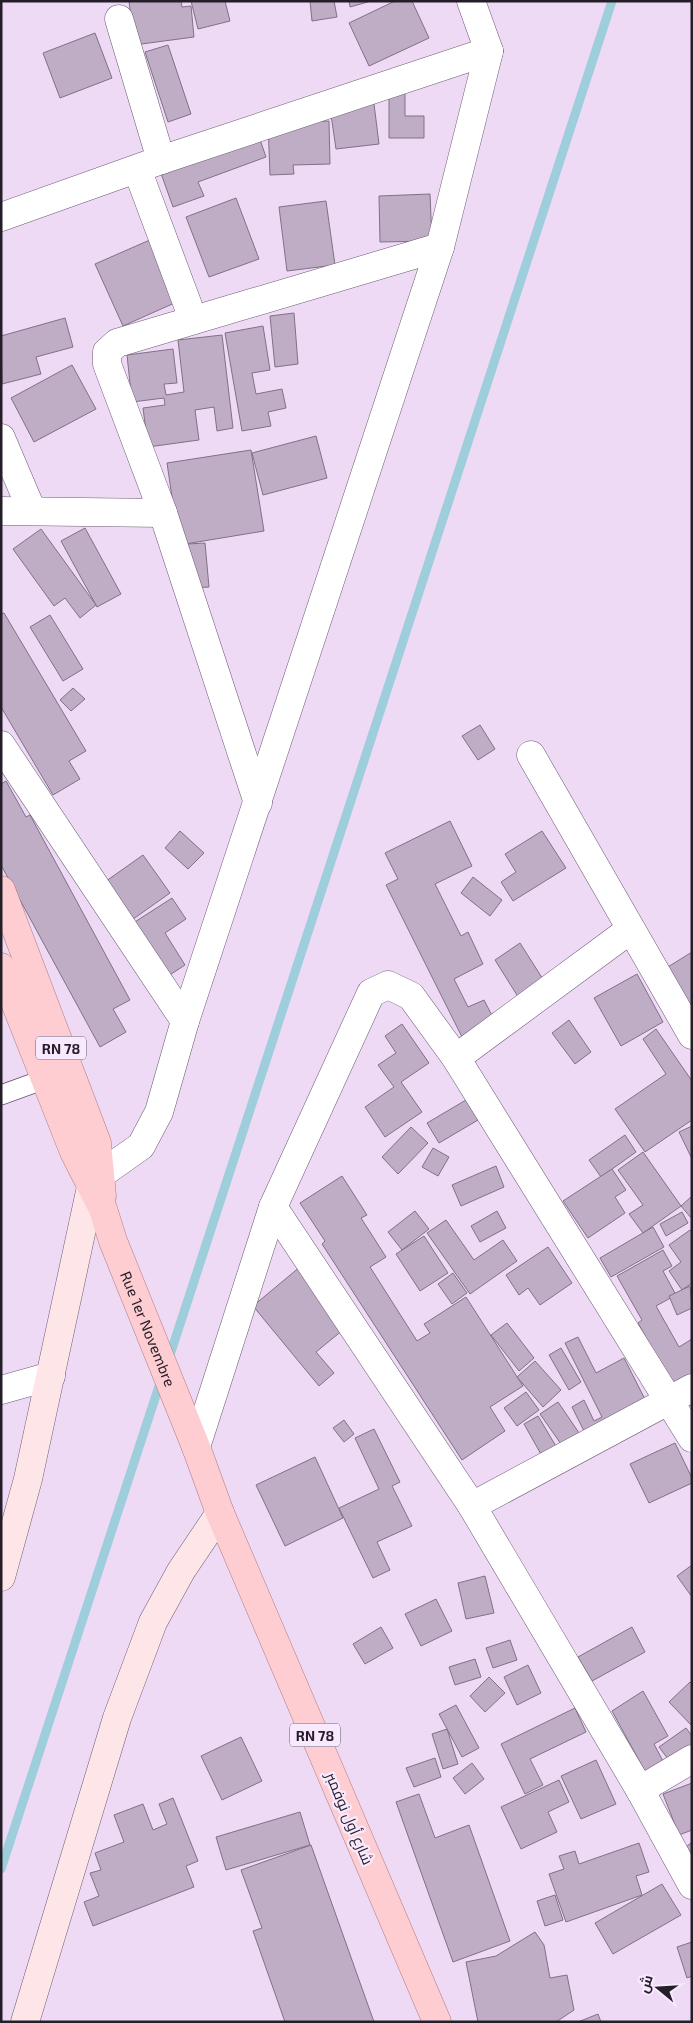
<svg xmlns="http://www.w3.org/2000/svg" width="693" height="2023" font-family="'Exo 2',Cairo,sans-serif">
  <rect width="100%" height="100%" fill="#eedaf5"/>
  <g fill="none" stroke-linecap="round" stroke-linejoin="round">
    <g stroke="#9ecedb" stroke-width="9">
      <path d="M168,1361L612,1"/>
      <path d="M1,1869L161,1380"/>
    </g>
  </g>
  <g fill="#bfadc6" stroke="#817088">
    <path d="M129,1H181L182,7L191,6L194,37L134,45Z"/>
    <path d="M191,1H225L230,21L198,29Z"/>
    <path d="M310,1H334L337,17L312,21Z"/>
    <path d="M349,1H371L350,7Z"/>
    <path d="M395,1H412L429,38L369,66L349,23Z"/>
    <path d="M95,33L112,78L60,98L43,53Z"/>
    <path d="M168,45L191,114L168,122L145,52Z"/>
    <path d="M389,92L405,93V116H424V138H389Z"/>
    <path d="M373,96L379,144L336,149L329,101Z"/>
    <path d="M329,121L330,164L293,165L294,174L270,175L268,123Z"/>
    <path d="M256,128L266,157L198,182L204,196L173,207L158,165Z"/>
    <path d="M430,194L432,241L380,242L379,196Z"/>
    <path d="M236,198L259,259L209,277L186,217Z"/>
    <path d="M326,201L335,265L287,271L279,207Z"/>
    <path d="M152,239L179,301L123,326L95,264Z"/>
    <path d="M294,313L298,364L275,367L270,316Z"/>
    <path d="M65,318L73,347L36,357L41,374L2,384L1,336Z"/>
    <path d="M263,326L270,370L252,373L256,394L282,389L286,408L268,412L271,426L242,431L225,333Z"/>
    <path d="M222,335L233,428L217,431L214,407L195,410L199,440L148,447L143,408L165,405L164,398L132,402L127,355L173,349L177,383L164,384L166,395L184,392L178,340Z"/>
    <path d="M72,365L96,409L34,442L11,398Z"/>
    <path d="M316,436L327,478L263,495L252,453Z"/>
    <path d="M251,450L264,531L179,545L167,463Z"/>
    <path d="M85,528L121,594L97,607L61,541Z"/>
    <path d="M41,529L96,605L80,618L65,598L54,606L13,549Z"/>
    <path d="M205,543L209,587L190,588L187,544Z"/>
    <path d="M4,613L86,751L69,761L80,779L53,795L1,707V614Z"/>
    <path d="M50,615L83,669L63,681L30,627Z"/>
    <path d="M73,688L85,699L71,711L60,700Z"/>
    <path d="M480,725L495,749L478,760L462,736Z"/>
    <path d="M6,781L26,817L30,815L130,1000L113,1009L126,1032L100,1047L1,865V784Z"/>
    <path d="M450,821L472,866L435,884L461,936L468,932L483,964L454,979L468,1007L484,1000L498,1027L465,1043L386,885L398,879L385,853Z"/>
    <path d="M180,831L204,853L188,869L165,848Z"/>
    <path d="M542,831L566,868L513,901L501,882L516,872L505,854Z"/>
    <path d="M143,855L170,893L129,922L102,884Z"/>
    <path d="M473,877L502,900L490,916L461,893Z"/>
    <path d="M172,898L186,919L165,933L185,965L162,980L127,927Z"/>
    <path d="M520,943L553,995L527,1011L495,960Z"/>
    <path d="M692,952V1016L663,970Z"/>
    <path d="M637,974L663,1022L621,1046L594,998Z"/>
    <path d="M569,1020L591,1052L575,1064L552,1033Z"/>
    <path d="M402,1024L429,1063L401,1082L422,1112L385,1137L365,1107L394,1087L378,1065L396,1053L385,1036Z"/>
    <path d="M656,1029L692,1081V1120L645,1152L615,1109L666,1074L643,1039Z"/>
    <path d="M466,1100L478,1120L439,1143L427,1123Z"/>
    <path d="M692,1126V1159L679,1132Z"/>
    <path d="M411,1127L428,1143L398,1174L382,1157Z"/>
    <path d="M625,1135L636,1152L601,1177L589,1160Z"/>
    <path d="M433,1148L449,1157L438,1176L422,1167Z"/>
    <path d="M643,1152L681,1206L643,1233L629,1214L643,1205L618,1170Z"/>
    <path d="M496,1166L504,1187L461,1206L452,1185Z"/>
    <path d="M612,1169L626,1190L615,1197L625,1213L588,1238L563,1201Z"/>
    <path d="M342,1176L367,1215L361,1218L386,1257L370,1267L417,1341L430,1333L424,1324L466,1297L523,1386L490,1407L505,1431L462,1460L322,1244L325,1241L300,1203Z"/>
    <path d="M692,1196V1219L681,1206Z"/>
    <path d="M415,1211L429,1229L402,1250L388,1232Z"/>
    <path d="M497,1211L506,1228L480,1242L471,1226Z"/>
    <path d="M682,1212L688,1223L666,1236L660,1224Z"/>
    <path d="M446,1220L474,1260L503,1240L517,1261L470,1294L427,1233Z"/>
    <path d="M653,1227L664,1247L611,1277L600,1258Z"/>
    <path d="M690,1230L692,1232V1283L682,1290L669,1271L681,1262L669,1245Z"/>
    <path d="M424,1236L448,1273L420,1291L396,1254Z"/>
    <path d="M548,1247L572,1283L540,1305L528,1288L519,1295L506,1275Z"/>
    <path d="M663,1250L672,1266L663,1271L676,1295L656,1306L679,1347L692,1339V1393L680,1399L638,1323L642,1320L617,1276Z"/>
    <path d="M301,1266L349,1325L316,1352L334,1373L319,1386L253,1306Z"/>
    <path d="M453,1273L467,1293L452,1304L438,1284Z"/>
    <path d="M690,1286L692,1308L677,1315L669,1296Z"/>
    <path d="M507,1323L534,1358L519,1371L491,1335Z"/>
    <path d="M578,1337L596,1373L624,1358L654,1417L585,1433L572,1407L584,1400L594,1421L602,1417L565,1343Z"/>
    <path d="M561,1348L581,1382L569,1390L549,1355Z"/>
    <path d="M535,1361L561,1390L543,1407L517,1377Z"/>
    <path d="M526,1392L539,1410L517,1426L504,1408Z"/>
    <path d="M558,1402L592,1452L575,1464L540,1414Z"/>
    <path d="M538,1416L566,1463L551,1472L524,1424Z"/>
    <path d="M344,1420L354,1434L344,1442L333,1428Z"/>
    <path d="M374,1429L400,1482L392,1486L412,1526L377,1542L390,1570L373,1578L339,1508L379,1489L355,1438Z"/>
    <path d="M675,1443L692,1478V1483L649,1503L630,1464Z"/>
    <path d="M315,1457L343,1518L285,1546L256,1485Z"/>
    <path d="M692,1565V1597L677,1576Z"/>
    <path d="M485,1576L494,1613L466,1619L458,1583Z"/>
    <path d="M436,1599L452,1631L421,1646L405,1614Z"/>
    <path d="M381,1627L393,1648L365,1664L353,1644Z"/>
    <path d="M632,1627L645,1652L592,1681L578,1657Z"/>
    <path d="M510,1640L517,1660L493,1668L486,1648Z"/>
    <path d="M475,1659L481,1677L455,1685L449,1667Z"/>
    <path d="M528,1665L541,1693L517,1705L504,1677Z"/>
    <path d="M489,1677L505,1693L485,1712L470,1696Z"/>
    <path d="M690,1682L692,1684V1726L669,1702Z"/>
    <path d="M643,1691L668,1736L654,1744L665,1765L647,1775L612,1711Z"/>
    <path d="M456,1705L479,1748L462,1757L439,1714Z"/>
    <path d="M575,1708L586,1732L530,1759L543,1785L525,1794L501,1744Z"/>
    <path d="M686,1728L692,1736V1748L671,1763L659,1747Z"/>
    <path d="M447,1729L458,1764L443,1769L432,1734Z"/>
    <path d="M241,1737L262,1781L222,1800L201,1756Z"/>
    <path d="M435,1758L441,1777L414,1787L406,1768Z"/>
    <path d="M596,1760L616,1804L581,1819L561,1776Z"/>
    <path d="M472,1763L484,1779L465,1794L453,1778Z"/>
    <path d="M559,1780L569,1802L548,1812L557,1832L521,1849L501,1807Z"/>
    <path d="M692,1783V1830L679,1835L663,1794Z"/>
    <path d="M419,1794L435,1838L469,1825L510,1941L453,1962L396,1802Z"/>
    <path d="M173,1798L198,1861L186,1866L194,1887L93,1926L84,1902L99,1896L90,1873L101,1870L95,1853L124,1842L114,1815L143,1804L153,1830L167,1824L159,1804Z"/>
    <path d="M300,1812L310,1845L226,1870L216,1837Z"/>
    <path d="M692,1842V1853L686,1847Z"/>
    <path d="M639,1843L649,1872L636,1876L642,1895L566,1922L549,1874L564,1869L559,1856L575,1851L579,1864Z"/>
    <path d="M311,1845L374,2022H285L253,1931L262,1928L241,1870Z"/>
    <path d="M662,1884L681,1915L613,1954L595,1923Z"/>
    <path d="M555,1895L563,1920L545,1926L537,1901Z"/>
    <path d="M535,1932L544,1945L550,1978L567,1975L574,2010L556,2022H478L466,1962L496,1956Z"/>
    <path d="M692,1942V1976L687,1978L677,1947Z"/>
    <path d="M598,2014L601,2022H578Z"/>
  </g>
  <g fill="none" stroke-linecap="round" stroke-linejoin="round">
    <defs>
      <path id="lane" d="M1,1095L45,1079"/>
      <g id="street">
        <path d="M119,19L161,160"/>
        <path d="M137,169L193,319"/>
        <path d="M1,217L161,160L489,51"/>
        <path d="M1,438L32,511"/>
        <path d="M1,511L163,513L107,364V352L117,343L440,247"/>
        <path d="M163,513L258,803"/>
        <path d="M1,745L185,1021"/>
        <path d="M531,755L692,1035"/>
        <path d="M456,1058L631,929"/>
        <path d="M100,1175L141,1146L159,1112L185,1021L440,247L489,51L471,1"/>
        <path d="M273,1207L472,1506L640,1790L692,1885"/>
        <path d="M1,1390L51,1376"/>
        <path d="M196,1447L273,1207L371,993L388,985L411,996L456,1058L692,1438"/>
        <path d="M472,1506L692,1388"/>
        <path d="M640,1790L692,1759"/>
      </g>
      <g id="secondary">
        <path d="M1,1577L28,1479L91,1187L100,1175"/>
        <path d="M25,2022L117,1718L153,1622L181,1571L220,1513"/>
      </g>
      <g id="primary">
        <path d="M1,890L97,1143L102,1196"/>
        <path id="s1" d="M1,967L74,1152L103,1209L113,1241L196,1447L220,1513L437,2022"/>
      </g>
    </defs>
    <use href="#lane" stroke="#6b5b72" stroke-width="21"/>
    <use href="#street" stroke="#6b5b72" stroke-width="29"/>
    <use href="#secondary" stroke="#6b5b72" stroke-width="29"/>
    <use href="#primary" stroke="#b07a82" stroke-width="29"/>
    <use href="#lane" stroke="#fff" stroke-width="19"/>
    <use href="#street" stroke="#fff" stroke-width="28"/>
    <use href="#secondary" stroke="#fee6e8" stroke-width="28"/>
    <use href="#primary" stroke="#fdcdd1" stroke-width="28"/>
  </g>
  <g text-anchor="middle" dominant-baseline="central" stroke-width="4.5" stroke-linejoin="round" paint-order="stroke">
    <g fill="#f9e9ff" stroke="#655b68" stroke-width="1">
      <rect x="36" y="1036.5" width="50" height="23" rx="4"/>
      <rect x="290" y="1723.5" width="50" height="23" rx="4"/>
    </g>
    <g font-size="14" font-weight="bold" fill="#251e28">
      <text x="61" y="1048">RN 78</text>
      <text x="315" y="1735">RN 78</text>
    </g>
    <g font-size="15" fill="#251e28" stroke="#f9e9ff">
      <text stroke="none"><textPath href="#s1" startOffset="391">Rue 1er Novembre</textPath></text>
      <text transform="translate(350 1818) rotate(67)">شارع أول نوفمبر</text>
    </g>
  </g>
  <rect width="693" height="2023" fill="none" stroke="#251e28" stroke-width="5"/>
  <g transform="translate(658 1988) rotate(288)" stroke="#f9e9ff" stroke-width="4" paint-order="stroke">
  <path d="M0-4L9 19L0 12L-9 19Z" fill="#251e28"/>
  <text y="-8" font-size="14" font-weight="bold" text-anchor="middle" fill="#251e28">ش</text>
  </g>
</svg>
